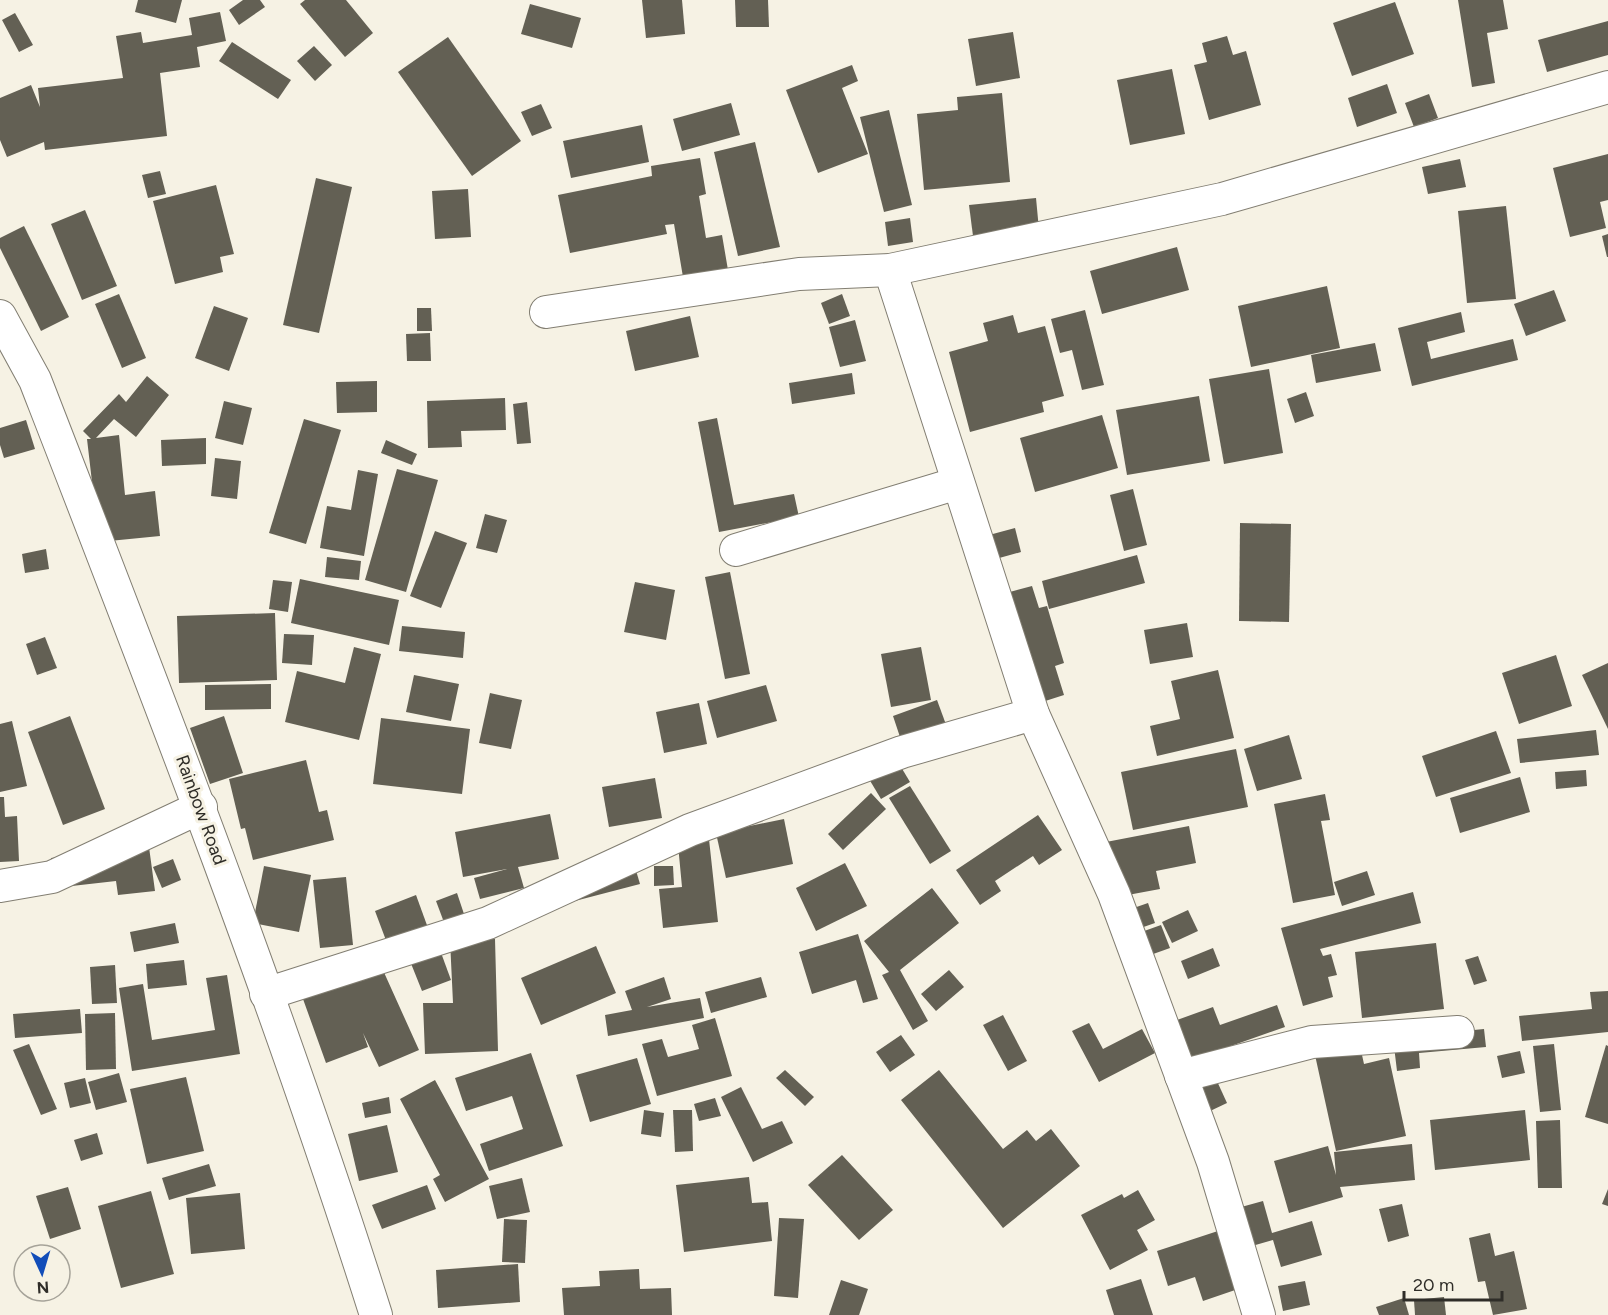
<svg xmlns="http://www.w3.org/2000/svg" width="1608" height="1315" font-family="Figtree,sans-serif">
  <rect width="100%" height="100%" fill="#f6f2e4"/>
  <g fill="#636054">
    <path d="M138,0H182L176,23L135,12Z"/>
    <path d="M243,0H260L265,7L239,25L229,10Z"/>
    <path d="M305,0H346L373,33L345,57L300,4Z"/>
    <path d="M642,0H682L685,34L646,38Z"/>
    <path d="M735,0H768L769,27H736Z"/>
    <path d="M1458,0H1503L1508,29L1487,33L1495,83L1472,87Z"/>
    <path d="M1395,2L1414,54L1352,76L1333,23Z"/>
    <path d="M530,4L581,18L572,48L521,34Z"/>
    <path d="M220,12L226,41L197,47L200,67L160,73L167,136L45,150L44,142L7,157L0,140V98L31,85L40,107L38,88L123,78L116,36L141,32L143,43L192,35L189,18Z"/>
    <path d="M15,13L33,45L19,52L2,20Z"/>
    <path d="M1608,21V55L1547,72L1538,40Z"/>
    <path d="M1013,32L1020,78L976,86L968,39Z"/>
    <path d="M1227,36L1233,55L1246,51L1261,105L1209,120L1194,65L1207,62L1202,43Z"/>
    <path d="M448,37L521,141L472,176L398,72Z"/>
    <path d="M232,42L291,80L278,99L219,61Z"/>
    <path d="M314,46L332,65L315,81L297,61Z"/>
    <path d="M852,65L858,81L842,88L868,154L818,173L786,90Z"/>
    <path d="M1172,69L1185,134L1130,145L1117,80Z"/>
    <path d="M1387,84L1397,113L1357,127L1348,98Z"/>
    <path d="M1002,93L1010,182L924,190L917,114L958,110L957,97Z"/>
    <path d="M1429,94L1438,118L1414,127L1405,103Z"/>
    <path d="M731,103L740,135L682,151L673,119Z"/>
    <path d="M541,104L552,128L532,136L521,112Z"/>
    <path d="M889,110L912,205L884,212L860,117Z"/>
    <path d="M642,125L649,162L571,178L563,141Z"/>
    <path d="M755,142L780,247L738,256L714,152Z"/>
    <path d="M1608,154V200L1600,202L1606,228L1570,237L1553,168Z"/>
    <path d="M700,158L706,194L699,196L706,238L722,235L728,270L683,277L674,224L665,225L667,234L570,253L558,195L652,176L651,166Z"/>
    <path d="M1460,159L1466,187L1428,194L1422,167Z"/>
    <path d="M160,171L166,194L148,198L142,175Z"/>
    <path d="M316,178L352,187L319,333L283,325Z"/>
    <path d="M216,185L234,254L220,257L223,272L175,284L153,201Z"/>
    <path d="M468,189L471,237L435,239L432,191Z"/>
    <path d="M1036,198L1039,230L973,236L969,205Z"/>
    <path d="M1506,206L1516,299L1467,303L1458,211Z"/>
    <path d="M85,210L117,286L82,300L51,224Z"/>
    <path d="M910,218L913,242L888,246L885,222Z"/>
    <path d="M24,226L69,317L41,331L0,248V238Z"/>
    <path d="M1608,234V257H1607L1602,236Z"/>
    <path d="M1177,247L1189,290L1102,314L1090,271Z"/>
    <path d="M1327,286L1340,348L1251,367L1238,306Z"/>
    <path d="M1554,290L1566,321L1526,336L1514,304Z"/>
    <path d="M119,294L146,358L122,368L95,304Z"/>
    <path d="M842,294L850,316L829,324L821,303Z"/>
    <path d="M214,306L248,318L229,371L195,358Z"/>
    <path d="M417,308H431L432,331H417Z"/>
    <path d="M1085,310L1104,385L1082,390L1072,350L1060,353L1051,319Z"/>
    <path d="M1461,312L1465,332L1427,342L1431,359L1513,339L1518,360L1412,386L1398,328Z"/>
    <path d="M1013,315L1018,333L1045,326L1064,396L1042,402L1044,412L970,432L949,352L988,341L983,323Z"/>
    <path d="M690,316L699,357L635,371L626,331Z"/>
    <path d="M855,320L866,361L840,367L829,327Z"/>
    <path d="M430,333L431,361H407L406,334Z"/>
    <path d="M1375,343L1381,371L1316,383L1311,355Z"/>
    <path d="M1269,369L1283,453L1224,464L1209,379Z"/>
    <path d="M852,373L855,394L792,404L789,383Z"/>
    <path d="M147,376L169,395L136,437L114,419L96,438L119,435L125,495L155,491L160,536L99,542L87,439H91L83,431L119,394L126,402Z"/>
    <path d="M377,381V412L337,413L336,382Z"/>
    <path d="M1306,392L1314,416L1295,423L1287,399Z"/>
    <path d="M1199,396L1210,461L1127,475L1116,410Z"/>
    <path d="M505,398L506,430L461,431L462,447L428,448L427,401Z"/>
    <path d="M224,401L252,408L243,445L215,438Z"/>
    <path d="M527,402L531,443L517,444L513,404Z"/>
    <path d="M1102,415L1118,468L1035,492L1020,438Z"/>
    <path d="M717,418L734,505L794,494L799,517L719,532L698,422Z"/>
    <path d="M304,419L341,430L306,544L269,533Z"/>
    <path d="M26,420L35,449L4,458L0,445V428Z"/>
    <path d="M206,438V464L162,466L161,440Z"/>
    <path d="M386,440L417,454L412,465L381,453Z"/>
    <path d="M215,458L241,461L237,499L211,496Z"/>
    <path d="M397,469L438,480L406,592L365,580Z"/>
    <path d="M358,470L378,474L364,556L320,548L327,506L351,510Z"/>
    <path d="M1133,489L1147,545L1124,551L1110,495Z"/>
    <path d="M485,514L507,520L497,553L476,548Z"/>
    <path d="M1240,523L1291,524L1289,622L1239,621Z"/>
    <path d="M1015,528L1021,552L985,562L978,538Z"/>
    <path d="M435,531L467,543L441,608L410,596Z"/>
    <path d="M46,549L49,569L25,573L22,554Z"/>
    <path d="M1137,555L1145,583L1049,609L1042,581Z"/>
    <path d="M327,557L361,561L359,580L325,577Z"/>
    <path d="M730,572L750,674L725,679L705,577Z"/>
    <path d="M300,579L399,600L389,645L291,623Z"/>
    <path d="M273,580L292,582L288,612L269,609Z"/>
    <path d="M635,582L675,590L666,640L624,632Z"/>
    <path d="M1032,586L1039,608L1047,606L1064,663L1055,666L1064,695L1039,703L1006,593Z"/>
    <path d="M275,613L277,680L179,683L177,616Z"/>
    <path d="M1187,623L1193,657L1150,664L1144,630Z"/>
    <path d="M402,626L465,632L463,658L399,651Z"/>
    <path d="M284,634L314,635L312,665L282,663Z"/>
    <path d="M45,637L57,668L37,675L26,644Z"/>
    <path d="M354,647L381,654L359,740L285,722L297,671L345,683Z"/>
    <path d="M921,647L931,700L891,707L881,654Z"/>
    <path d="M1556,655L1572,706L1519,724L1502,673Z"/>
    <path d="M1608,663V729L1582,675Z"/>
    <path d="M1218,670L1234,738L1157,756L1150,726L1180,719L1171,681Z"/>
    <path d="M414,675L459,684L451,721L406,712Z"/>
    <path d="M271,684V709L205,710V685Z"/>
    <path d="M766,685L777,721L717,738L707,701Z"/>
    <path d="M490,693L522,700L511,749L479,743Z"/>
    <path d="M937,700L948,730L903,746L893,716Z"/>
    <path d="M699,703L707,744L664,753L656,712Z"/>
    <path d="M70,716L105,809L63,825L28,732Z"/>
    <path d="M224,716L243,773L210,784L190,728Z"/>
    <path d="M381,718L470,729L462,794L373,784Z"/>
    <path d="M12,721L27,786L0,792V724Z"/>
    <path d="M1596,730L1599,755L1520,763L1517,739Z"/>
    <path d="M1496,731L1511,773L1436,797L1422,756Z"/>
    <path d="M1289,735L1302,779L1257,791L1244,749Z"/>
    <path d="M1236,749L1248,807L1133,830L1121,772Z"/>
    <path d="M895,757L910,782L881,799L866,774Z"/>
    <path d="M306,760L319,812L327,810L334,840L253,860L245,828L241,829L229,779Z"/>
    <path d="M1586,770L1587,786L1556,789L1555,772Z"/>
    <path d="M1520,777L1530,812L1460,833L1450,798Z"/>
    <path d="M655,778L662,818L609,827L602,787Z"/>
    <path d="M910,786L951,851L930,864L889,798Z"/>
    <path d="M871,793L886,809L843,850L828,834Z"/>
    <path d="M1325,794L1330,820L1321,821L1335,895L1293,903L1274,804Z"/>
    <path d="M0,797H4L5,817L17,816L19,861L0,862Z"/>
    <path d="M550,814L559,859L518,867L524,888L480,899L474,878L507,869L463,877L455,832Z"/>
    <path d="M1038,815L1062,850L1039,865L1033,856L995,881L1001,891L980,905L956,870Z"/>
    <path d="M784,819L793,864L726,878L716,833Z"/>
    <path d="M1189,826L1196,863L1156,871L1160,889L1117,897L1106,842Z"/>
    <path d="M708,830L718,922L663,928L659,889L682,887L677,834Z"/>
    <path d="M149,847L155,891L118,895L116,881L54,888L51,858Z"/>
    <path d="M632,857L640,884L571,902L564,875Z"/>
    <path d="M173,859L181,880L162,888L153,867Z"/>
    <path d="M845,863L867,906L816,931L796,888Z"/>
    <path d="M264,866L311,875L299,932L253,923Z"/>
    <path d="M654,866H673L674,885L654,886Z"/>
    <path d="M1367,871L1375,895L1342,906L1334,882Z"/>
    <path d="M346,877L353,945L320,948L313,880Z"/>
    <path d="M932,888L959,923L900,970L928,1021L913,1030L882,975L889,972L864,941Z"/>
    <path d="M1413,892L1421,923L1320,949L1323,956L1331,954L1337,975L1328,977L1333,997L1303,1006L1281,928Z"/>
    <path d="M457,893L465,917L445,925L436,901Z"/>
    <path d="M416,895L428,928L387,943L375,911Z"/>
    <path d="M1148,903L1155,923L1132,931L1125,911Z"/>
    <path d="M1188,910L1198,931L1172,943L1162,922Z"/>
    <path d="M175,923L179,943L134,952L130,932Z"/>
    <path d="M1161,925L1170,948L1142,958L1133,935Z"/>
    <path d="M858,934L878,999L863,1003L856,980L812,994L799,952Z"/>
    <path d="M495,939L498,1051L425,1054L423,1003H453L450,940Z"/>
    <path d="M1436,943L1444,1009L1362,1018L1355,952Z"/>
    <path d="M596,946L616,993L541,1025L521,978Z"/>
    <path d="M1213,948L1220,966L1188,979L1181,961Z"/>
    <path d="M440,950L451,980L422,991L410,961Z"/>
    <path d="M1478,956L1487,981L1474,985L1465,960Z"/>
    <path d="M184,960L187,985L148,989L146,964Z"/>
    <path d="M115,965L117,1003L92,1004L90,967Z"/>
    <path d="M382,968L419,1050L379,1067L363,1033L368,1047L326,1063L303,999Z"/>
    <path d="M949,970L964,987L936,1011L921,994Z"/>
    <path d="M227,975L240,1054L132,1071L119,988L143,984L152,1040L215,1030L206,978Z"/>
    <path d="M664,977L671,999L647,1007L700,998L704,1018L608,1036L605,1015L632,1010L625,991Z"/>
    <path d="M761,977L767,997L711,1013L705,992Z"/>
    <path d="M1608,991V1032L1522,1041L1519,1016L1592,1009L1590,992Z"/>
    <path d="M1277,1005L1285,1027L1180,1064L1166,1024L1213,1007L1220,1025Z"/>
    <path d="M80,1009L82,1033L15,1038L13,1014Z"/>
    <path d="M115,1013L116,1069L86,1070L85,1014Z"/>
    <path d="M1003,1015L1027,1061L1008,1071L983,1025Z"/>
    <path d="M715,1018L732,1076L657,1096L642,1044L662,1039L668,1057L699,1049L692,1025Z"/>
    <path d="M1089,1023L1103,1049L1142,1029L1155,1053L1099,1082L1072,1031Z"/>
    <path d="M1484,1029L1486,1047L1419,1053L1420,1068L1397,1071L1393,1038Z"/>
    <path d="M901,1035L915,1055L890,1072L876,1052Z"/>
    <path d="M29,1044L57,1109L41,1115L13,1050Z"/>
    <path d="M1554,1044L1561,1110L1540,1112L1533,1046Z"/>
    <path d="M1606,1045L1608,1046V1124L1585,1117Z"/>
    <path d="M1360,1046L1364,1064L1389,1058L1406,1136L1336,1151L1315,1055Z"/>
    <path d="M1520,1051L1525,1073L1502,1078L1497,1056Z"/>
    <path d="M531,1053L563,1146L489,1171L480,1144L523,1129L512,1096L466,1111L455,1078Z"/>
    <path d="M637,1058L651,1104L590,1122L576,1075Z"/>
    <path d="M785,1070L814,1097L805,1106L776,1078Z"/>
    <path d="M939,1070L1003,1149L1027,1130L1036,1141L1051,1129L1080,1166L1003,1228L901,1100Z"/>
    <path d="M119,1073L127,1102L96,1110L88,1082Z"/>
    <path d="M186,1077L204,1151L147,1164L130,1089Z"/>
    <path d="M85,1078L91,1103L70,1108L64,1083Z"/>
    <path d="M1216,1079L1227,1103L1208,1112L1198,1087Z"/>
    <path d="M435,1080L489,1179L445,1202L433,1179L440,1175L400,1099Z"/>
    <path d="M741,1087L762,1129L782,1121L793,1143L753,1162L721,1097Z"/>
    <path d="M389,1097L391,1113L365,1118L362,1103Z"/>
    <path d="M715,1098L721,1116L699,1121L694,1104Z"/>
    <path d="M644,1110L664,1113L661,1137L641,1134Z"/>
    <path d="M673,1110H692L693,1151L675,1152Z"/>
    <path d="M1525,1110L1530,1160L1435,1170L1430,1120Z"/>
    <path d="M1560,1120L1562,1188H1538L1536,1121Z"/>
    <path d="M387,1125L398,1172L359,1181L348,1134Z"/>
    <path d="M97,1133L103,1154L81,1161L74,1140Z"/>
    <path d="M1412,1144L1415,1180L1340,1187L1343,1197L1289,1213L1274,1161L1328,1146L1336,1175L1334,1152Z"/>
    <path d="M842,1155L893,1210L859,1240L808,1185Z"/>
    <path d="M209,1164L216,1186L169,1200L162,1178Z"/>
    <path d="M749,1177L752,1203L768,1202L772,1241L684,1252L676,1185Z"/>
    <path d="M522,1178L530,1212L497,1219L489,1186Z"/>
    <path d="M427,1185L436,1209L382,1229L372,1205Z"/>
    <path d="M68,1187L81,1229L50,1239L36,1196Z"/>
    <path d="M1608,1189V1206L1602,1204Z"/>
    <path d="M1138,1190L1155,1220L1137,1230L1148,1250L1110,1270L1081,1215L1122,1194L1124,1198Z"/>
    <path d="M151,1191L174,1274L121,1288L98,1206Z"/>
    <path d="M240,1193L245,1249L191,1254L186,1198Z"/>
    <path d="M1263,1201L1272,1233L1312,1221L1322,1255L1281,1267L1273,1240L1245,1248L1234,1209Z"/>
    <path d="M1402,1204L1409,1236L1388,1242L1379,1209Z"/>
    <path d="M779,1218L804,1219L798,1298L774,1296Z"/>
    <path d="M504,1219L527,1220L525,1263L502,1262Z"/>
    <path d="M1221,1230L1241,1288L1203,1301L1195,1277L1168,1286L1157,1251Z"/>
    <path d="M1490,1233L1495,1256L1514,1251L1527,1309L1493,1315L1485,1281L1478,1282L1469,1238Z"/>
    <path d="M518,1264L520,1302L438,1308L436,1270Z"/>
    <path d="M639,1269L640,1289L671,1288L672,1315H564L562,1288L600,1286L599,1271Z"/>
    <path d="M1141,1279L1153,1315H1114L1106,1290Z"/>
    <path d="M841,1280L868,1289L859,1315H829Z"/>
    <path d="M1305,1281L1310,1305L1283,1311L1278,1286Z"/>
    <path d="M1444,1297L1446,1315H1415L1414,1300Z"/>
    <path d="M1404,1298L1409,1315H1379L1376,1307Z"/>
  </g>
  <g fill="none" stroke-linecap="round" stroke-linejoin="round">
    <defs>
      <g id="minor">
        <path d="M890,270L1033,714L1114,894L1213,1162L1259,1315"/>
        <path d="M546,312L799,274L890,270L1222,199L1608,87"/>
        <path d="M0,316L35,380C155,689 276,999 376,1315"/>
        <path d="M736,550L958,483"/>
        <path d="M0,886L52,877L201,807"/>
        <path d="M266,994L488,923L690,830L902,752L1033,714"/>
        <path d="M1181,1076L1312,1042L1458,1032"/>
      </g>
    </defs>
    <use href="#minor" stroke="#827e72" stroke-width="34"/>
    <use href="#minor" stroke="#fff" stroke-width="32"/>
  </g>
  <g text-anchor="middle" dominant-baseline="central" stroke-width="6" stroke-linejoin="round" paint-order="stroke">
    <g font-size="18" fill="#2f2d28" stroke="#f6f2e4">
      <text transform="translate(201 810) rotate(70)">Rainbow Road</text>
    </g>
  </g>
  <g transform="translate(42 1273) rotate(176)"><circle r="28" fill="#f6f2e4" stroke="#a6a399" stroke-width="1.5"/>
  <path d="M0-4.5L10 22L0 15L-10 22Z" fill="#124db9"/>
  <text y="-9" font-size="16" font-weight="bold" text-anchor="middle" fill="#2f2d28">N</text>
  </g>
  <path d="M1404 1291v9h98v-9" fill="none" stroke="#2f2d28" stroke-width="3"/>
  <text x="1413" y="1291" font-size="18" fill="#2f2d28" stroke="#f6f2e4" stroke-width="4.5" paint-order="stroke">20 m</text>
</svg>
